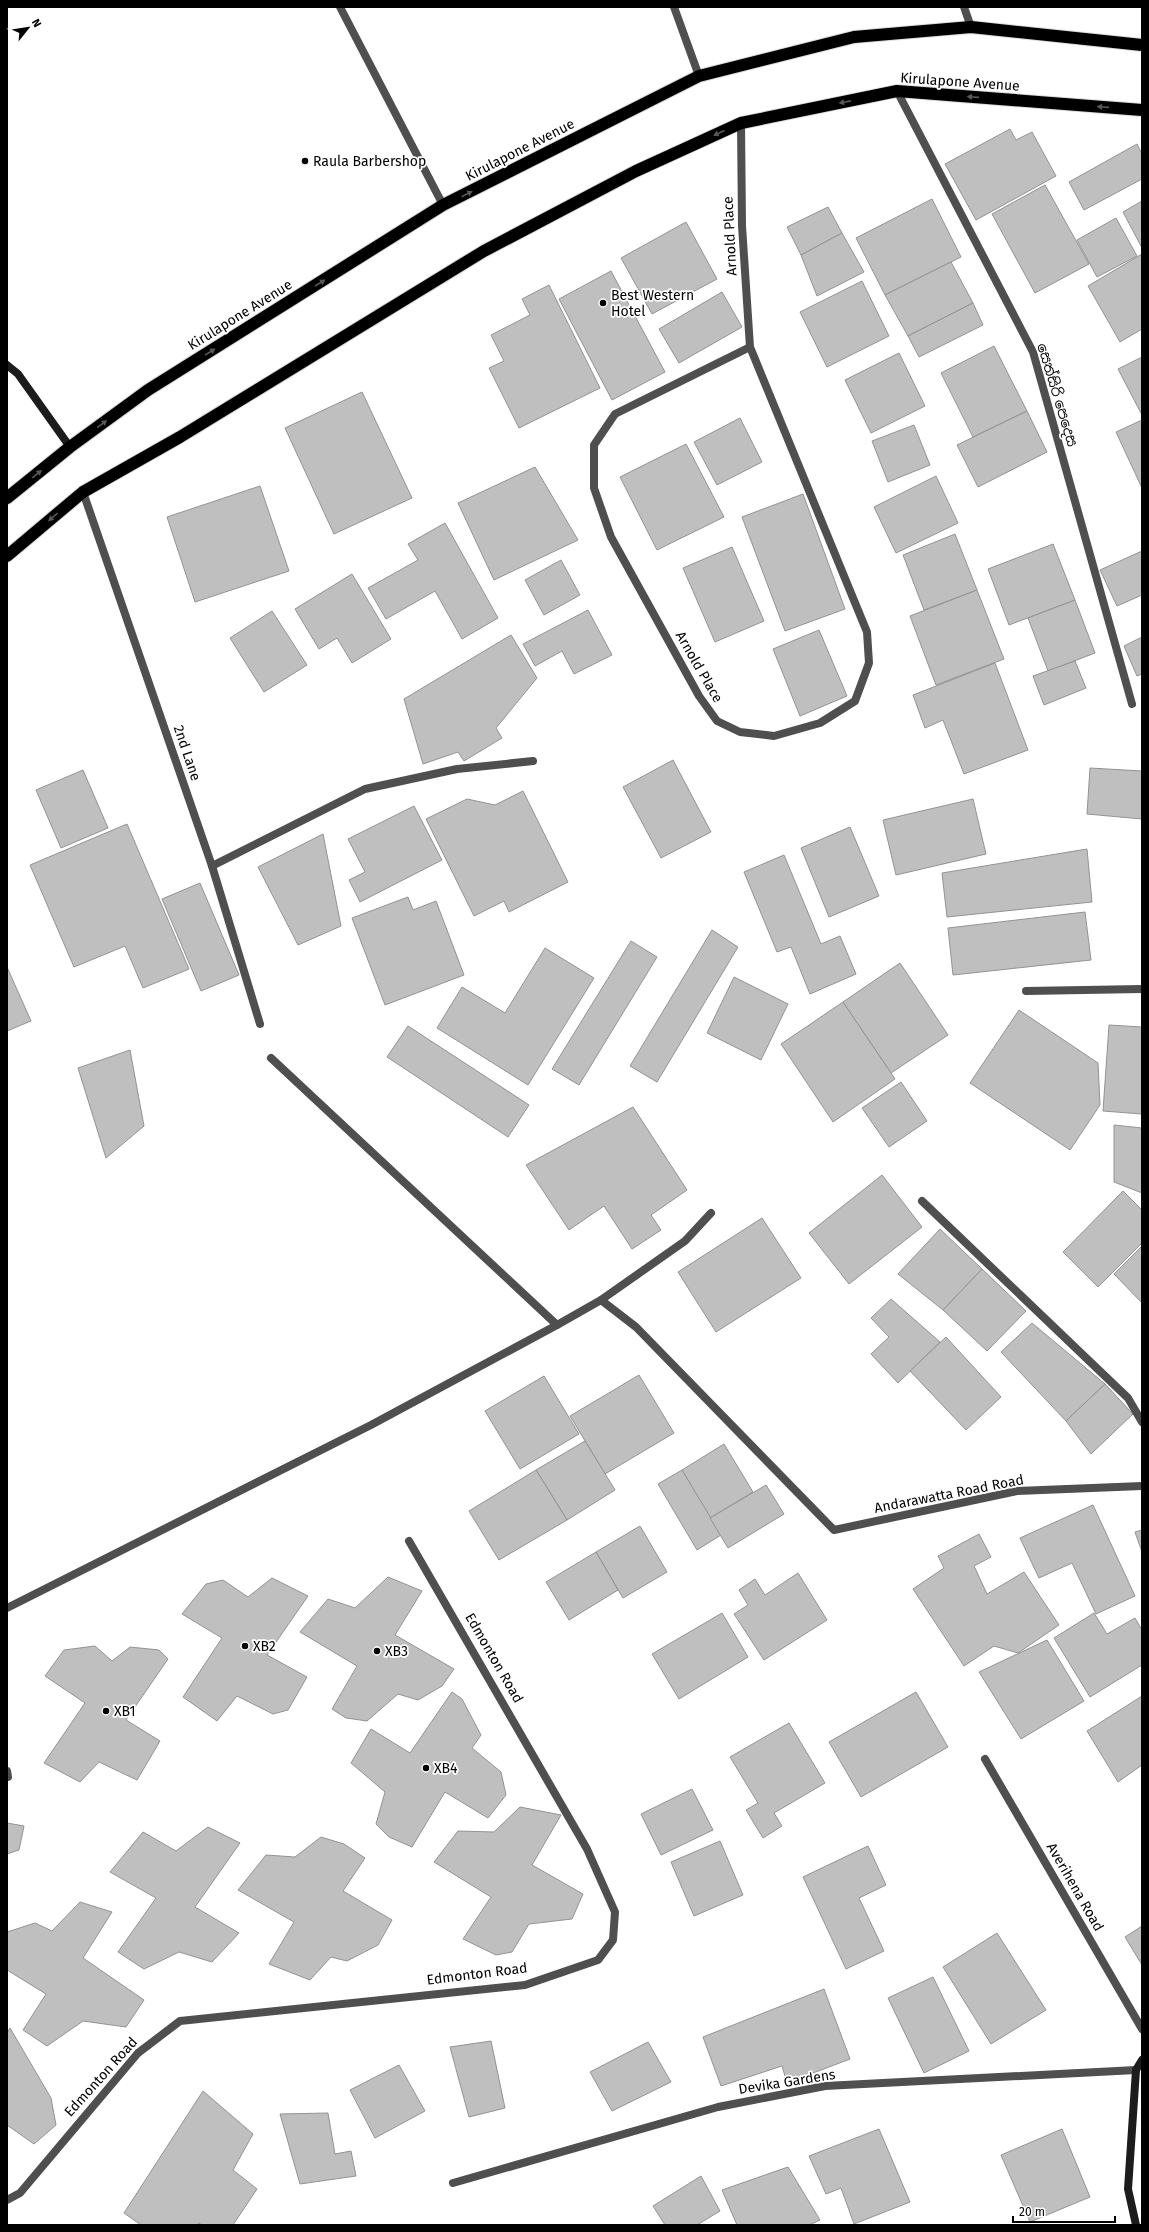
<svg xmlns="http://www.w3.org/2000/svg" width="1149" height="2232" font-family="'Fira Sans','Noto Sans Sinhala',sans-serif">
  <rect width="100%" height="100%" fill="#fff"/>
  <g fill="#bfbfbf" stroke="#939393">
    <path d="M1010,129L1016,140L1032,132L1056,176L976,220L945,164Z"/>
    <path d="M1137,144L1142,154V179L1084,210L1069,182Z"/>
    <path d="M1045,185L1089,264L1035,293L992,214Z"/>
    <path d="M932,199L961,257L885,295L856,238Z"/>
    <path d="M1142,201V248L1123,212Z"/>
    <path d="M828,207L842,233L801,255L787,227Z"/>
    <path d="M1116,218L1137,256L1097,277L1077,240Z"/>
    <path d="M686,222L717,279L652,314L621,258Z"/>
    <path d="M842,233L864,272L817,296L801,255Z"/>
    <path d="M1142,254V329L1120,342L1088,286Z"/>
    <path d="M951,262L973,303L908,336L885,295Z"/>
    <path d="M611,271L665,372L612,400L559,299Z"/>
    <path d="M862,281L889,336L827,367L800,312Z"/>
    <path d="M549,285L600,388L519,428L489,368L504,361L491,335L530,315L522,299Z"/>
    <path d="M722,292L742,327L679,363L659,329Z"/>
    <path d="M973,303L983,325L919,357L908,336Z"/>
    <path d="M994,346L1027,411L973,437L941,373Z"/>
    <path d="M899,353L925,406L871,433L845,380Z"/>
    <path d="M1142,357V415L1118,369Z"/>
    <path d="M362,392L412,498L334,534L285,428Z"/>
    <path d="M1027,411L1047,452L978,487L957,445Z"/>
    <path d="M740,418L762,462L717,485L694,442Z"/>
    <path d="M1142,420V488L1116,432Z"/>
    <path d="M914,425L930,465L888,482L872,441Z"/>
    <path d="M686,444L724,517L657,550L620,477Z"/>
    <path d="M535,467L578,540L494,580L458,503Z"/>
    <path d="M936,476L958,523L896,553L874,507Z"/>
    <path d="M260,486L289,571L195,602L167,517Z"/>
    <path d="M803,494L845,609L785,631L742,517Z"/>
    <path d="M445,523L498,618L462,639L435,591L386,619L368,588L418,560L408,544Z"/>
    <path d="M955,534L977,590L924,610L903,555Z"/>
    <path d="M1053,544L1075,600L1009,625L988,569Z"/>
    <path d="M732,547L764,621L715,642L683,568Z"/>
    <path d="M1142,551V595L1117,606L1100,570Z"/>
    <path d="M561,560L580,595L544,615L525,580Z"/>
    <path d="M352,574L391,639L352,663L337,638L319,649L295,609Z"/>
    <path d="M977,590L1004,659L936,685L910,616Z"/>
    <path d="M1075,600L1095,653L1048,671L1028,618Z"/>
    <path d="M588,610L612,655L574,674L562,651L535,666L523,644Z"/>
    <path d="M272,611L307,665L264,692L230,638Z"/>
    <path d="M819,630L847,696L800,716L773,649Z"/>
    <path d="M511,635L537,678L496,728L502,738L464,761L458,752L423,764L404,699Z"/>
    <path d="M1142,637V674L1137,676L1124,646Z"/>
    <path d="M1075,661L1086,688L1044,705L1033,676Z"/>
    <path d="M995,663L1028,750L964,774L943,720L925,728L913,695Z"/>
    <path d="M673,760L711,832L661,858L623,787Z"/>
    <path d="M1090,768L1142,771V819L1087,814Z"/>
    <path d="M83,770L108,828L61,848L36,790Z"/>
    <path d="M523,791L568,882L509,912L504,901L474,916L426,819L467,799L495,805Z"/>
    <path d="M973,799L986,854L896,875L883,820Z"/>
    <path d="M414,806L442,860L360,902L349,880L365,872L348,839Z"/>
    <path d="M127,824L189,969L143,988L125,946L74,967L30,865Z"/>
    <path d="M850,827L879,896L829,917L801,848Z"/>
    <path d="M323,834L341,926L298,945L258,867Z"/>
    <path d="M1087,849L1092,902L947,917L942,873Z"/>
    <path d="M784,855L821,944L840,936L856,974L810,994L791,947L777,952L744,872Z"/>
    <path d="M200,883L239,975L201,991L162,899Z"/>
    <path d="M408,897L413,910L436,901L464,975L385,1005L352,918Z"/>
    <path d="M1085,912L1091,960L953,975L948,928Z"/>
    <path d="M712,930L738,947L657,1082L630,1066Z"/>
    <path d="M631,941L657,957L579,1085L552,1069Z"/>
    <path d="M545,948L594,978L528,1085L437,1028L462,987L505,1013Z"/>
    <path d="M900,963L948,1035L891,1073L843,1002Z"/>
    <path d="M7,967L31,1021L7,1031Z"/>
    <path d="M734,977L788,1004L761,1060L707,1033Z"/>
    <path d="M843,1002L895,1079L833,1122L781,1044Z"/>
    <path d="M1019,1010L1098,1063L1100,1105L1070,1150L970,1083Z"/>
    <path d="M1109,1025L1142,1027V1114L1103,1111Z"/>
    <path d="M408,1026L529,1105L508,1137L387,1057Z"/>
    <path d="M130,1050L144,1126L106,1158L78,1068Z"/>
    <path d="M901,1082L927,1121L889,1147L862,1108Z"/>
    <path d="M633,1107L687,1190L651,1215L661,1230L632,1249L604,1206L569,1230L526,1165Z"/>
    <path d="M1114,1125L1142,1128V1193L1114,1182Z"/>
    <path d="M882,1175L922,1227L849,1284L809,1233Z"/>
    <path d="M1123,1191L1142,1210V1243L1098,1287L1063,1252Z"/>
    <path d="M762,1218L801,1278L716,1332L678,1272Z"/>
    <path d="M940,1229L982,1269L943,1310L898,1274Z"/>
    <path d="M1142,1246V1303L1114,1274Z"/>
    <path d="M982,1269L1026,1311L987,1351L943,1310Z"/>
    <path d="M891,1299L940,1342L898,1383L871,1354L889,1337L871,1318Z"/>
    <path d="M1032,1323L1105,1384L1066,1421L1001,1352Z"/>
    <path d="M946,1337L1001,1397L966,1430L910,1371Z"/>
    <path d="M639,1375L674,1433L605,1474L570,1416Z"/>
    <path d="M544,1376L579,1434L520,1469L485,1411Z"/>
    <path d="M1105,1384L1133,1414L1091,1454L1066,1421Z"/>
    <path d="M585,1441L615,1490L567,1520L536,1470Z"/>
    <path d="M724,1444L753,1492L710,1518L682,1470Z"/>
    <path d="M536,1470L567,1520L499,1560L469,1511Z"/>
    <path d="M682,1470L721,1535L697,1550L658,1484Z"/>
    <path d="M766,1485L784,1514L728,1548L710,1518Z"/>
    <path d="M1093,1505L1135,1596L1096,1614L1072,1563L1039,1578L1020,1538Z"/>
    <path d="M640,1526L667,1572L623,1598L596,1552Z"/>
    <path d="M1142,1530V1552L1135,1532Z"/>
    <path d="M979,1534L991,1557L974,1566L987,1594L1024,1572L1059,1625L1018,1653L994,1646L964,1666L913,1589L944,1568L938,1556Z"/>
    <path d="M596,1552L618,1590L569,1620L546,1582Z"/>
    <path d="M798,1573L827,1620L764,1660L734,1614L748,1605L739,1590L755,1579L765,1595Z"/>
    <path d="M388,1577L422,1591L395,1635L454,1669L442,1686L418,1700L398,1694L367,1721L346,1718L332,1709L357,1666L300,1632L328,1599L355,1608Z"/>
    <path d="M272,1578L308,1596L267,1655L307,1677L288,1710L273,1714L237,1696L217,1721L183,1697L222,1638L182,1614L206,1584L223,1580L248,1597Z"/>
    <path d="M722,1613L748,1657L679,1699L652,1654Z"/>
    <path d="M1094,1613L1107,1634L1135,1618L1142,1630V1665L1090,1697L1054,1638Z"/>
    <path d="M1047,1640L1084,1701L1021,1739L979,1672Z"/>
    <path d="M95,1646L112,1661L130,1647L159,1650L168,1659L126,1720L160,1741L137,1780L99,1762L80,1782L44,1763L85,1703L45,1676L64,1650Z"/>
    <path d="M452,1692L462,1699L481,1735L472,1748L501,1772L506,1795L488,1818L445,1792L412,1847L389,1837L376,1824L385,1792L351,1763L371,1729L410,1753Z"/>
    <path d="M916,1692L948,1747L861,1797L829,1742Z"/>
    <path d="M1142,1696V1765L1118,1782L1087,1731Z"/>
    <path d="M789,1723L825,1783L774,1813L782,1826L763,1838L746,1810L758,1803L730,1757Z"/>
    <path d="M692,1789L713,1830L661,1855L641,1814Z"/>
    <path d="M520,1807L561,1815L532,1865L583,1894L572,1919L529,1924L512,1952L496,1955L463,1939L491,1897L434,1862L458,1831L494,1832Z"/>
    <path d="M7,1823L24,1826L19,1850L7,1854Z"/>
    <path d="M208,1827L240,1843L195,1907L239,1933L212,1962L179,1952L144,1969L118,1952L156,1898L110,1872L143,1832L176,1851Z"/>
    <path d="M321,1837L344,1844L365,1858L343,1891L392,1920L378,1945L347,1961L331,1957L310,1980L269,1964L294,1922L238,1890L266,1855L295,1857Z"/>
    <path d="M720,1841L743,1895L694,1916L671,1862Z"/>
    <path d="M868,1846L886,1885L859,1898L884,1951L846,1969L803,1877Z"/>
    <path d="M80,1902L112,1912L83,1958L144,2000L126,2027L83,2021L47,2046L23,2030L46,1994L7,1970V1932L35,1923L52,1931Z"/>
    <path d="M1142,1926V1965L1125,1937Z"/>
    <path d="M997,1933L1046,2010L991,2044L943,1967Z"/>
    <path d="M933,1977L969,2051L924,2073L888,1998Z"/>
    <path d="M824,1989L850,2059L787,2083L782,2066L721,2086L703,2037Z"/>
    <path d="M10,2028L51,2098L56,2125L34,2144L7,2125V2033Z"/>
    <path d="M491,2041L505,2108L469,2117L450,2047Z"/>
    <path d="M648,2042L671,2082L612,2111L590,2072Z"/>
    <path d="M399,2065L425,2111L375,2138L350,2090Z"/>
    <path d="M203,2091L253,2134L233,2170L257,2189L233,2225H202L199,2223L197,2225H141L124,2213Z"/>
    <path d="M328,2113L335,2154L351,2151L356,2176L300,2184L280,2114Z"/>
    <path d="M879,2129L910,2202L854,2224L841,2188L826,2194L809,2156Z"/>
    <path d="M1062,2129L1090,2197L1030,2222L1001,2155Z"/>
    <path d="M788,2167L820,2220L809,2225H737L722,2190Z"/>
    <path d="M701,2176L720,2211L697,2225H665L653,2206Z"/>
  </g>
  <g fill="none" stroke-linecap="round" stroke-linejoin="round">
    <defs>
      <g id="highway">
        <path d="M7,498L70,447L148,390L443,205L699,76L854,37L971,27L1142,45"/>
        <path d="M7,556L83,492L180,437L484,251L636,171L741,123L897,91L1142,110"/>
      </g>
    </defs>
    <use href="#highway" stroke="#dbdbdb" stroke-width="14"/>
    <path stroke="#4f4f4f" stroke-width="8" d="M964,7L971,27"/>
    <g stroke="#4f4f4f" stroke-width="8">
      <path d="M340,7L443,205"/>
      <path d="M674,7L699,76"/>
      <path d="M897,91L1033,352L1132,704"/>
      <path d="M741,123L742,226L750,347L867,632L869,663L855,701L820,723L774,736L740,732L717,721L699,696L611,537L594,488V445L615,414L750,347"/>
      <path d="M83,492L212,866L260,1024"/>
      <path d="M212,866L365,789L457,769L533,761"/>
      <path d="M1026,991L1142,989"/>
      <path d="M271,1058L557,1325L601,1300L636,1327L834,1530L1017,1491L1142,1486"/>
      <path d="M922,1201L1128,1398L1142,1422"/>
      <path d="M601,1300L685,1241L711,1213"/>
      <path d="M7,1608L371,1425L557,1325"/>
      <path d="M985,1759L1142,2029"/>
      <path d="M7,1771L8,1777"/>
      <path d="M453,2183L718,2107L825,2086L1136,2070"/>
      <path d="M7,2200L20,2193L138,2053L180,2021L525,1985L598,1960L613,1940L615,1912L587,1849L409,1541"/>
    </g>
    <g stroke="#1c1c1c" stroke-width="8">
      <path d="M7,365L18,374L70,447"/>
      <path d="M1136,2225L1128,2189L1136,2070L1142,2060"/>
    </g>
    <use href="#highway" stroke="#000" stroke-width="12"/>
  </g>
  <defs><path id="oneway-solid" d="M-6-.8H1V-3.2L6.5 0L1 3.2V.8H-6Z"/></defs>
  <g fill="#595959">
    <use href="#oneway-solid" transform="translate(973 97) rotate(-176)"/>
    <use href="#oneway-solid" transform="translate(845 102) rotate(169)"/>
    <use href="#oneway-solid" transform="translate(1103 107) rotate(-176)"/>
    <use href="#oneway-solid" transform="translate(719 133) rotate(155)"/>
    <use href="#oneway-solid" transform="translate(467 194) rotate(-27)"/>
    <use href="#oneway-solid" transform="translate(320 283) rotate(-32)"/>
    <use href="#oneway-solid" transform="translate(210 352) rotate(-32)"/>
    <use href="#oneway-solid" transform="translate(102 424) rotate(-36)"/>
    <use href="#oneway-solid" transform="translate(37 474) rotate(-39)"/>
    <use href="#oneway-solid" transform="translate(53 517) rotate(140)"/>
  </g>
  <g fill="#000" stroke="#fff" stroke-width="1.5">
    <circle cx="305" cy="161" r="4"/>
    <circle cx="603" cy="303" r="4"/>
    <circle cx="245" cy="1646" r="4"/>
    <circle cx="377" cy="1651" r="4"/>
    <circle cx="106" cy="1711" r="4"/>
    <circle cx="426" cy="1768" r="4"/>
  </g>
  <g text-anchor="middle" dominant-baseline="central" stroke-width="3.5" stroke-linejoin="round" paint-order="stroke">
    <g font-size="14" fill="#000" stroke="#fff">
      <text transform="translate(960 82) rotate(4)">Kirulapone Avenue</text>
      <text transform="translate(520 150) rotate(-27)">Kirulapone Avenue</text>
      <text transform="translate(730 236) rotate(-93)">Arnold Place</text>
      <text transform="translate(240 315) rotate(-32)">Kirulapone Avenue</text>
      <text transform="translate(1057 395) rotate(73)">සෙත්සිරි පෙදෙස</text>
      <text transform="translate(699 667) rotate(60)">Arnold Place</text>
      <text transform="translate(187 753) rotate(71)">2nd Lane</text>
      <text transform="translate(949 1494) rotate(-11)">Andarawatta Road Road</text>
      <text transform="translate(494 1658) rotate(60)">Edmonton Road</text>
      <text transform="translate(1075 1887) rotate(60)">Averihena Road</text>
      <text transform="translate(477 1974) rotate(-7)">Edmonton Road</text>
      <text transform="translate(101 2077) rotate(-48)">Edmonton Road</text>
      <text transform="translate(787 2082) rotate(-9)">Devika Gardens</text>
    </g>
    <g font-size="14" fill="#000" stroke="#fff" text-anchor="start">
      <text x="313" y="161">Raula Barbershop</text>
      <text x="611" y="295">Best Western<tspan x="611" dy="16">Hotel</tspan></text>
      <text x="253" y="1646">XB2</text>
      <text x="385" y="1651">XB3</text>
      <text x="114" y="1711">XB1</text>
      <text x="434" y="1768">XB4</text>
    </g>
  </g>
  <rect width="1149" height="2232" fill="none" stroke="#000000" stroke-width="16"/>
  <g transform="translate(28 28) rotate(60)" stroke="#ffffff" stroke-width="3" paint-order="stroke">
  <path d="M0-3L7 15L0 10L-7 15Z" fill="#000000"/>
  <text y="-6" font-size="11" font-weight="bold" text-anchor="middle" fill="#000000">N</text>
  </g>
  <path d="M1013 2216v6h102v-6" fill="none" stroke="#000000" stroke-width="2"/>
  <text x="1019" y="2216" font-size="12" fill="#000000" stroke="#ffffff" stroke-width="3" paint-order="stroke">20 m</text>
</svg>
